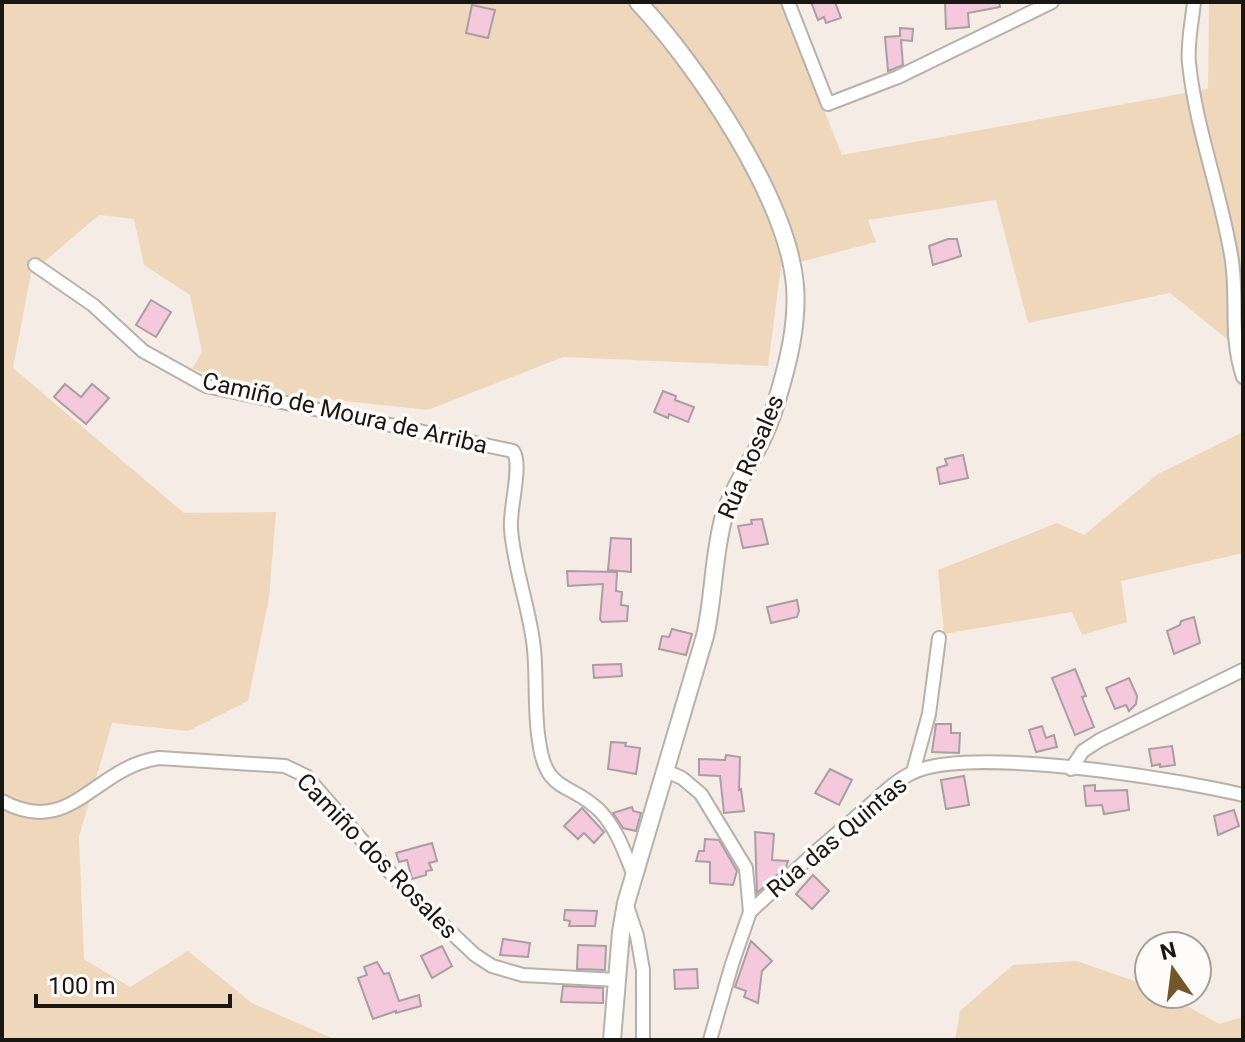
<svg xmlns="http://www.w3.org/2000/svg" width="1245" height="1042" font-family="Roboto,sans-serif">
  <rect width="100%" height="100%" fill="#f5ede5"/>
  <g fill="#efd7bc">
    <path d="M2,2H781L842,155L1208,89L1209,2H1243V352L1170,293L1028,323L996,200L868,220L876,242L781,267L768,366L563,357L428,410L288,395L192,369L202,352L190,295L144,265L134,219L99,215L31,273L13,368L184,513L276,512L269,598L248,701L188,731L112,723L79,837L84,959L130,987L188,951L252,1003L336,1040H2Z"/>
    <path d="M1243,432V553L1121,581L1127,622L1082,635L1072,612L944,634L938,570L1057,523L1084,535L1158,474Z"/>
    <path d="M1077,961L1149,986V994H1166L1219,1024L1243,1017V1040H955L960,1011L1013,965Z"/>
  </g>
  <g fill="#f4c9db" stroke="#a99ea2" stroke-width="2">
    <path d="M811,2H835L841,18L826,23L824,17L818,20Z"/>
    <path d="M945,2H999L1000,7L968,13L969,27L946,29Z"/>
    <path d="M472,5L495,10L488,38L466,33Z"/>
    <path d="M900,28L913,29L912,41L901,40L903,65L888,71L885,37L900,36Z"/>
    <path d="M948,239H957L961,256L933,265L929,246Z"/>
    <path d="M151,300L171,312L156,337L136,325Z"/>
    <path d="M65,384L81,397L92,384L109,398L86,424L54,397Z"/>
    <path d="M663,391L676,396L675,400L694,407L688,422L669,414L668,418L654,412Z"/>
    <path d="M963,455L968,478L940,484L937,468L947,465L945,459Z"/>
    <path d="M762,519L768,544L743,548L738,526L752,524L751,520Z"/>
    <path d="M611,538L631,539V572L608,570Z"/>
    <path d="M567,571L617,572L616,591L622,592L621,605L628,606L627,621L602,622L600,619L603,584L568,586Z"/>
    <path d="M797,600L799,611L797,617L771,623L767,607Z"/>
    <path d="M1194,617L1200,643L1174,654L1167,631L1180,625L1181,621Z"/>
    <path d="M672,629L692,634L686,655L659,649L662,636L669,637Z"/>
    <path d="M621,664L622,676L594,678L593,665Z"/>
    <path d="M1075,669L1086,696L1082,697L1094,727L1075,735L1052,678Z"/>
    <path d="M1129,678L1137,696L1136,704L1129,711L1126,705L1115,709L1106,688Z"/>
    <path d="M936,724H951V733H960L959,753L932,752Z"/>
    <path d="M1042,726L1046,738L1054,735L1057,747L1036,752L1029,730Z"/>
    <path d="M611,742L626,743L625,746L640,748L636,774L608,769Z"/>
    <path d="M1172,746L1175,765L1160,767V764L1152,766L1149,749Z"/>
    <path d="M726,755L740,757L739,790L741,789L744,811L724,813L720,776L699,775V759L725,760Z"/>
    <path d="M830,769L852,780L839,805L815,793Z"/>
    <path d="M964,776L969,805L946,809L941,780Z"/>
    <path d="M1095,785V791L1127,790L1129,810L1104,814L1102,805L1086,806L1084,786Z"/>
    <path d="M632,807L633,811L641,813L636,831L623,828L613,813Z"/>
    <path d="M582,808L604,832L594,843L584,833L578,839L564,826Z"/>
    <path d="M1234,810L1239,826L1218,835L1214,816Z"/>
    <path d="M755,832L774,834L772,860L788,861L786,867L757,893Z"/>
    <path d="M705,839L719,840L737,871L733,885L710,883V862L696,861L699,851H704Z"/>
    <path d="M432,843L437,861L429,863L432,870L426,871V875L412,879L407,860L399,862L396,853Z"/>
    <path d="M813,875L829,891L812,909L796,894Z"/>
    <path d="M565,910L597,911L595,926H569L570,921L564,920Z"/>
    <path d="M503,939L530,943L528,957L500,955Z"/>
    <path d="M751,941L772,961L762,971L758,1003L744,997L746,991L735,987Z"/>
    <path d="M578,945L606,946L605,970L577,969Z"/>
    <path d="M442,946L452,966L432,978L421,956Z"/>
    <path d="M377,962L384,974L389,973L399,1001L419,995L421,1006L396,1013V1011L373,1019L358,978L367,975L364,967Z"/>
    <path d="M697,969L698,988L675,989L674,970Z"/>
    <path d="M563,986L603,988V1003L561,1002Z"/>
  </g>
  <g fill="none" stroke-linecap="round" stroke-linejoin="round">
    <defs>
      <g id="minor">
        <path d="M788,2L828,104L898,77L1052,2"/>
        <path d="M1194,2C1192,22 1187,44 1189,63C1196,131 1222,195 1232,261C1238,303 1229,334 1243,377"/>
        <path d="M35,265L93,305L143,351L206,386L513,451C523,464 509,509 511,529C514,569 530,609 534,649C537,680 534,711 539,741C546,795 570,781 600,811C617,829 625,853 634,876"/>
        <path d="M1071,769L1083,751L1100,740L1243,670"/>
        <path d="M666,771L682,778L701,794L746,868L750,912L732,964L710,1040"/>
        <path d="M913,772L929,714L939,638"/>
        <path d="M2,801C71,839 94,767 159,758L285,766L306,776L402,886L475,955L492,966L523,975L617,980"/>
        <path d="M627,906L637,936L643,970V1040"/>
        <path d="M750,912C787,877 825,843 864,810C879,798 894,781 912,773C968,745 1178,779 1243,795"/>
      </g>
      <path id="tertiary" d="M612,1040L621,932L626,903L705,636C714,597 713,555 724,516C731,493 745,472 756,451C765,435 772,417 777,400C788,363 798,325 795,286C788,199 697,65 638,2"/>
    </defs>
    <use href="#minor" stroke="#b8b1a9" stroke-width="16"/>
    <use href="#tertiary" stroke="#b8b1a9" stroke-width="20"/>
    <use href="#minor" stroke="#fff" stroke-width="12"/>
    <use href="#tertiary" stroke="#fff" stroke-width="16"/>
  </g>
  <g text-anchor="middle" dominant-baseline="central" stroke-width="7" stroke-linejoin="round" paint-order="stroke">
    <g font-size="24" fill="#191714" stroke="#fefbf8">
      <text transform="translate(345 413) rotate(13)">Camiño de Moura de Arriba</text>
      <text transform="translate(751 457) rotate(-67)">Rúa Rosales</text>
      <text transform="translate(837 837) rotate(-40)">Rúa das Quintas</text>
      <text transform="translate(377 856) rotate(46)">Camiño dos Rosales</text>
    </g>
  </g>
  <rect width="1245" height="1042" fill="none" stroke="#191714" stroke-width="8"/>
  <g transform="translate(1173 970) rotate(346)"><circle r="38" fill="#fefbf8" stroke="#a2a09d" stroke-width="2"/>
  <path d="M0-6L14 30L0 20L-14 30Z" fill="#73572a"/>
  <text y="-12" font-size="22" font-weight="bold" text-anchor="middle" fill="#191714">N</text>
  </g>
  <path d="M36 994v12h194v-12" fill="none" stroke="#191714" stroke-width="4"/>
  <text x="48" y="994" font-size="24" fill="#191714" stroke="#fefbf8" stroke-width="6" paint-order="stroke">100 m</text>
</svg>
